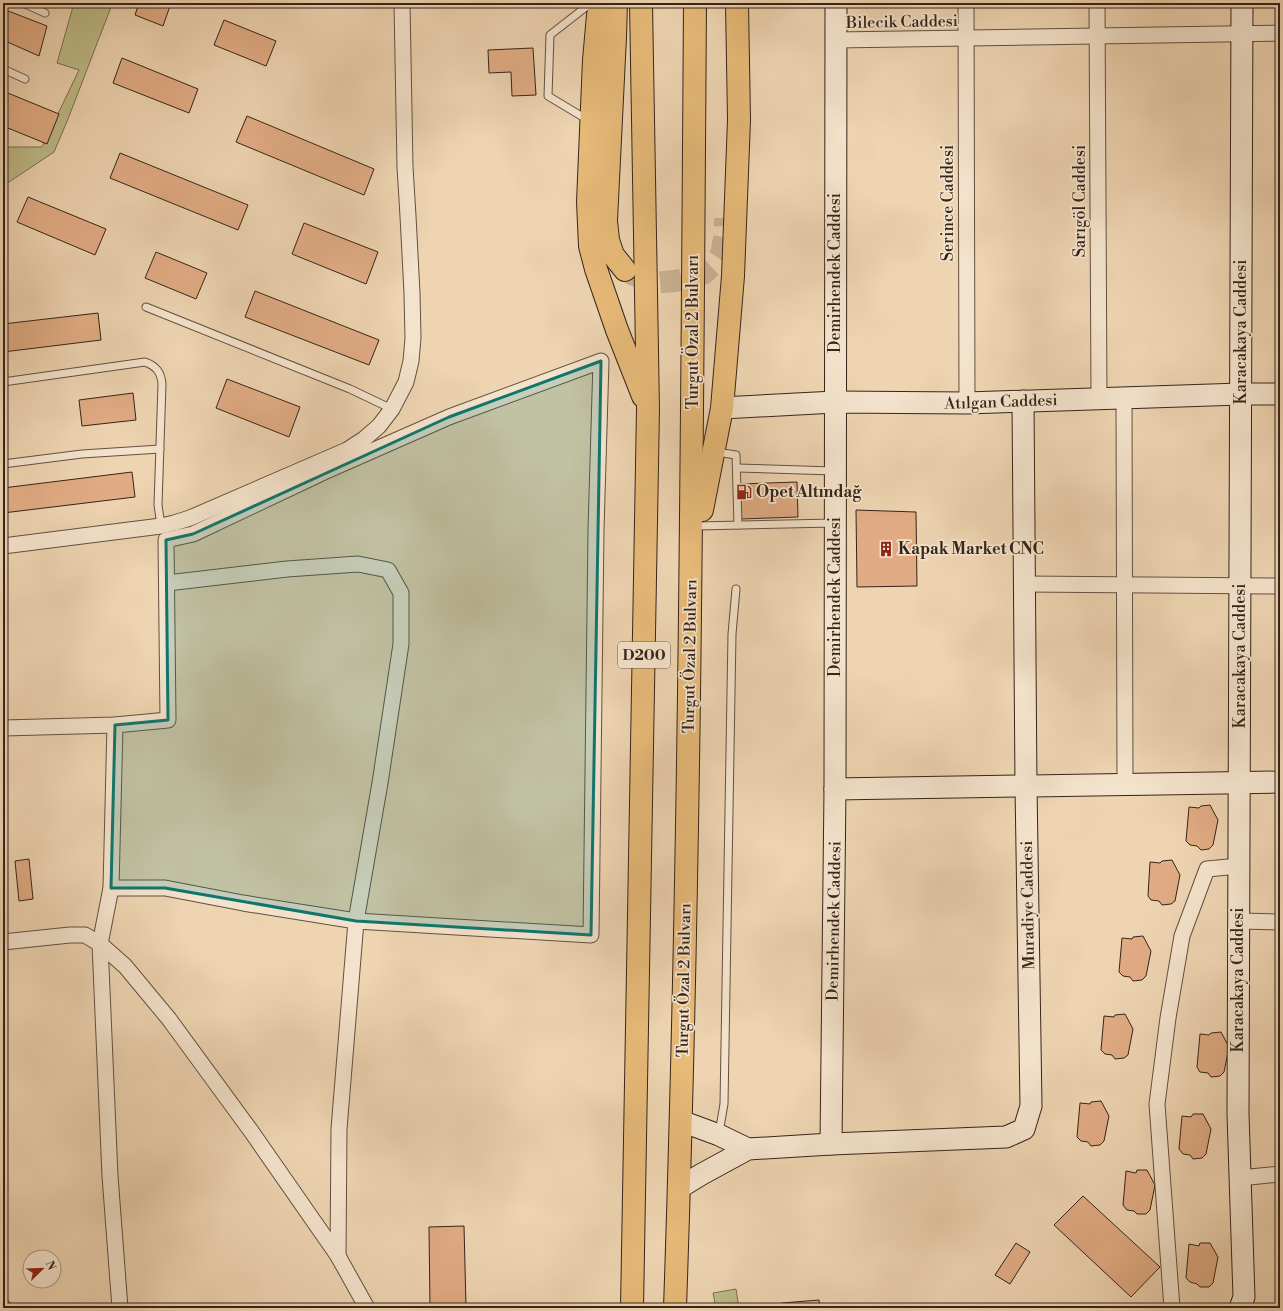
<svg xmlns="http://www.w3.org/2000/svg" width="1283" height="1311" font-family="'Libre Bodoni',serif">
  <rect width="100%" height="100%" fill="#eed4b1"/>
  <filter id="stains"><feTurbulence type="fractalNoise" baseFrequency=".005" numOctaves="4"/><feColorMatrix values="0 0 0 0 .2 0 0 0 0 .09 0 0 0 0 .02 0 0 0 .5 -.17"/></filter>
  <radialGradient id="worn" r=".72"><stop offset=".6" stop-color="#630" stop-opacity="0"/><stop offset="1" stop-color="#630" stop-opacity=".3"/></radialGradient>
  <g fill="#bebb88" stroke="#7a7051">
    <path d="M74,3H95L111,7L68,119L54,152L3,186V147H42L79,70L57,63Z"/>
    <path d="M736,1289L739,1308H716L713,1293Z"/>
  </g>
  <g fill="#e1ac84" stroke="#35241a">
    <path d="M139,3H171L163,26L135,15Z"/>
    <path d="M3,9L47,26L39,56L3,40Z"/>
    <path d="M224,20L276,41L266,66L214,45Z"/>
    <path d="M533,48L536,95L512,96L511,72L489,73L488,50Z"/>
    <path d="M122,58L198,89L189,113L113,83Z"/>
    <path d="M3,91L59,114L47,144L3,126Z"/>
    <path d="M247,116L374,169L364,195L236,142Z"/>
    <path d="M120,153L248,205L238,230L110,178Z"/>
    <path d="M28,197L106,229L95,255L17,222Z"/>
    <path d="M304,223L378,252L366,284L292,254Z"/>
    <path d="M156,252L207,273L196,299L145,278Z"/>
    <path d="M255,291L379,340L369,365L245,317Z"/>
    <path d="M98,313L101,340L3,352V324Z"/>
    <path d="M227,379L300,407L289,437L216,408Z"/>
    <path d="M133,393L136,420L82,426L79,400Z"/>
    <path d="M3,407L7,440L3,441Z"/>
    <path d="M132,472L135,497L3,513V488Z"/>
    <path d="M797,482L798,517L741,519L740,484Z"/>
    <path d="M856,510L916,512L917,586L857,587Z"/>
    <path d="M1210,805L1218,820L1213,845L1209,849L1201,850L1197,846L1190,845L1186,841L1189,807L1199,808L1201,806Z"/>
    <path d="M29,859L33,899L19,901L15,861Z"/>
    <path d="M1172,860L1180,875L1175,901L1171,904L1162,905L1159,901L1151,900L1148,896L1150,862L1160,863L1162,861Z"/>
    <path d="M1143,936L1151,951L1146,976L1142,980L1133,981L1130,977L1123,976L1119,972L1122,938L1132,939L1133,937Z"/>
    <path d="M1125,1014L1133,1029L1128,1055L1124,1058L1115,1059L1112,1055L1105,1054L1101,1050L1104,1016L1114,1017L1115,1015Z"/>
    <path d="M1221,1032L1229,1047L1224,1072L1220,1076L1211,1077L1208,1073L1200,1072L1197,1067L1200,1034L1209,1035L1211,1033Z"/>
    <path d="M1101,1101L1109,1116L1104,1141L1100,1145L1091,1146L1088,1142L1081,1141L1077,1137L1080,1103L1090,1104L1091,1102Z"/>
    <path d="M1193,1114H1203L1211,1129L1206,1154L1202,1158L1193,1159L1190,1155L1183,1154L1179,1149L1182,1116L1191,1117Z"/>
    <path d="M1137,1170H1147L1155,1185L1150,1210L1146,1214H1137L1134,1211L1127,1210L1123,1205L1126,1171L1136,1173Z"/>
    <path d="M1083,1196L1160,1267L1131,1297L1054,1225Z"/>
    <path d="M464,1226L466,1307L430,1308L429,1227Z"/>
    <path d="M1016,1243L1030,1252L1010,1284L995,1275Z"/>
    <path d="M1200,1243H1210L1218,1257L1213,1283L1209,1287H1200L1197,1284L1190,1282L1186,1278L1189,1244L1199,1246Z"/>
    <path d="M1280,1274V1308H1277Z"/>
    <path d="M819,1300L820,1308H782V1303Z"/>
  </g>
  <g fill="none" stroke-linecap="round" stroke-linejoin="round">
    <path stroke="#c9b193" stroke-width="22" stroke-dasharray="22 11" stroke-linecap="butt" d="M629,273L654,283L675,281L703,274L714,264L721,254L725,234V218"/>
    <defs>
      <g id="lane">
        <path d="M23,3L45,13"/>
        <path d="M3,69L25,79"/>
        <path d="M588,120L548,96L550,35L591,3"/>
        <path d="M146,307L350,389L392,409"/>
        <path d="M3,382L145,362C156,366 161,372 162,384L158,505L161,526"/>
        <path d="M716,452L736,455L738,525"/>
        <path d="M3,464L82,454L160,449"/>
        <path d="M737,468L834,471"/>
        <path d="M698,526L834,523"/>
        <path d="M719,1133L724,1104L732,634L736,589"/>
      </g>
      <g id="street">
        <path d="M966,3L967,403"/>
        <path d="M1097,3L1099,399"/>
        <path d="M836,40L1280,33"/>
        <path d="M1124,398L1125,784"/>
        <path d="M3,546L161,526L174,523L190,518L347,450L364,439L379,426L392,409L406,382L411,361L413,338L412,293L408,216L405,167L402,3"/>
        <path d="M167,583L287,569L358,564L388,570L401,593V644L380,783L356,921L339,1129L338,1256"/>
        <path d="M1025,584L1280,586"/>
        <path d="M115,725L111,888L100,944L110,1176L120,1308"/>
        <path d="M3,728L115,725L168,720L166,540L193,534L324,472L449,417L601,361L596,530L591,935L356,921L243,903L165,888H111"/>
        <path d="M1239,921L1280,922"/>
        <path d="M3,942L70,935H85L100,944L125,966L169,1019L251,1131L338,1256L367,1308"/>
        <path d="M1240,1178L1280,1174"/>
        <path d="M3,1307L4,1308"/>
        <path d="M1172,1308L1157,1104L1168,1018L1182,936L1207,869L1239,866"/>
      </g>
      <g id="secondary">
        <path d="M722,408L835,402L967,403L1241,394H1280"/>
        <path d="M835,789L1280,782"/>
        <path d="M681,1121L719,1135L748,1149"/>
        <path d="M831,1144L835,789L836,3"/>
        <path d="M679,1188L702,1174L748,1149L831,1144L1006,1137L1024,1129L1031,1106L1026,786L1023,401"/>
        <path d="M1240,1308L1244,1297L1238,1114L1242,3"/>
      </g>
      <g id="highway">
        <path d="M602,3L598,15L594,60L588,202L590,246L596,269L617,330L643,396"/>
        <path d="M616,3L615,37L606,221L608,240L613,255L625,270"/>
        <path d="M702,510L722,408L733,276L739,120L737,3"/>
        <path d="M632,1308L648,409L641,3"/>
        <path d="M675,1308C690,873 692,438 695,3"/>
      </g>
    </defs>
    <use href="#lane" stroke="#635040" stroke-width="9"/>
    <use href="#street" stroke="#635040" stroke-width="17"/>
    <use href="#secondary" stroke="#35241a" stroke-width="23"/>
    <use href="#highway" stroke="#35241a" stroke-width="24"/>
    <use href="#lane" stroke="#f4e3cc" stroke-width="7"/>
    <use href="#street" stroke="#f4e3cc" stroke-width="15"/>
    <use href="#secondary" stroke="#f4e3cc" stroke-width="21"/>
    <use href="#highway" stroke="#e7ba78" stroke-width="22"/>
  </g>
  <path fill="#0f766e" fill-opacity="0.2" stroke="#0f766e" stroke-width="3" stroke-linejoin="round" d="M601,361L591,935L356,921L165,888H111L115,725L168,720L166,540L193,534L449,417Z"/>
  <defs>
    <symbol id="fuel-bare" viewBox="-9 -9 18 18"><path d="M-5.5-6h7V0h2V4h1.3V-2.5L3-4.5l.8-.8L6-3V5H2.5V1h-1V6h-7ZM-4.2-4.7v3.2H.2V-4.7Z" fill="#8f2418" stroke="#f4e3cc" stroke-width="2.5" paint-order="stroke"/></symbol>
    <symbol id="building-bare" viewBox="-9 -9 18 18"><path d="M-4-6H4V6H1V3H-1V6H-4ZM-2.5-4.3h1.7v1.8h-1.7ZM.8-4.3h1.7v1.8H.8ZM-2.5-1h1.7V.8h-1.7ZM.8-1h1.7V.8H.8Z" fill="#8f2418" stroke="#f4e3cc" stroke-width="2.5" paint-order="stroke"/></symbol>
  </defs>
  <g fill-rule="evenodd">
    <use href="#fuel-bare" x="733" y="481" width="22" height="22"/>
    <use href="#building-bare" x="875" y="538" width="22" height="22"/>
  </g>
  <g text-anchor="middle" dominant-baseline="central" stroke-width="3.5" stroke-linejoin="round" paint-order="stroke">
    <rect fill="#f4e3cc" stroke="#6e5d4f" stroke-width="1" x="618" y="642" width="52" height="26" rx="3"/>
    <g font-size="15" font-weight="bold" fill="#35241a">
      <text x="644" y="655">D200</text>
    </g>
    <g font-size="16" fill="#35241a" stroke="#f4e3cc">
      <text transform="translate(902 22) rotate(-1)">Bilecik Caddesi</text>
      <text transform="translate(1080 201) rotate(-90)">Sarıgöl Caddesi</text>
      <text transform="translate(948 203) rotate(-90)">Serince Caddesi</text>
      <text transform="translate(835 273) rotate(-90)">Demirhendek Caddesi</text>
      <text transform="translate(693 332) rotate(-90)">Turgut Özal 2 Bulvarı</text>
      <text transform="translate(1241 332) rotate(-90)">Karacakaya Caddesi</text>
      <text transform="translate(1001 402) rotate(-2)">Atılgan Caddesi</text>
      <text transform="translate(835 597) rotate(-90)">Demirhendek Caddesi</text>
      <text transform="translate(690 656) rotate(-89)">Turgut Özal 2 Bulvarı</text>
      <text transform="translate(1240 656) rotate(-90)">Karacakaya Caddesi</text>
      <text transform="translate(1028 905) rotate(-91)">Muradiye Caddesi</text>
      <text transform="translate(834 921) rotate(-89)">Demirhendek Caddesi</text>
      <text transform="translate(684 980) rotate(-89)">Turgut Özal 2 Bulvarı</text>
      <text transform="translate(1238 980) rotate(-90)">Karacakaya Caddesi</text>
    </g>
    <g font-size="16" font-weight="bold" fill="#35241a" stroke="#f4e3cc" text-anchor="start">
      <text x="756" y="492">Opet Altındağ</text>
      <text x="898" y="549">Kapak Market CNC</text>
    </g>
  </g>
  <rect width="1283" height="1311" fill="none" stroke="#eed4b1" stroke-width="16"/>
  <rect x="4" y="4" width="1275" height="1303" fill="none" stroke="#35241a" stroke-width="2"/>
  <rect x="8" y="8" width="1267" height="1295" fill="none" stroke="#35241a"/>
  <g transform="translate(42 1269) rotate(67)"><circle r="19" fill="#f4e3cc" stroke="#a89785"/>
  <path d="M0-3L7 15L0 10L-7 15Z" fill="#8f2418"/>
  <text y="-6" font-size="11" font-weight="bold" text-anchor="middle" fill="#35241a">N</text>
  </g>
  <rect width="100%" height="100%" filter="url(#stains)"/>
  <rect width="100%" height="100%" fill="url(#worn)"/>
</svg>
